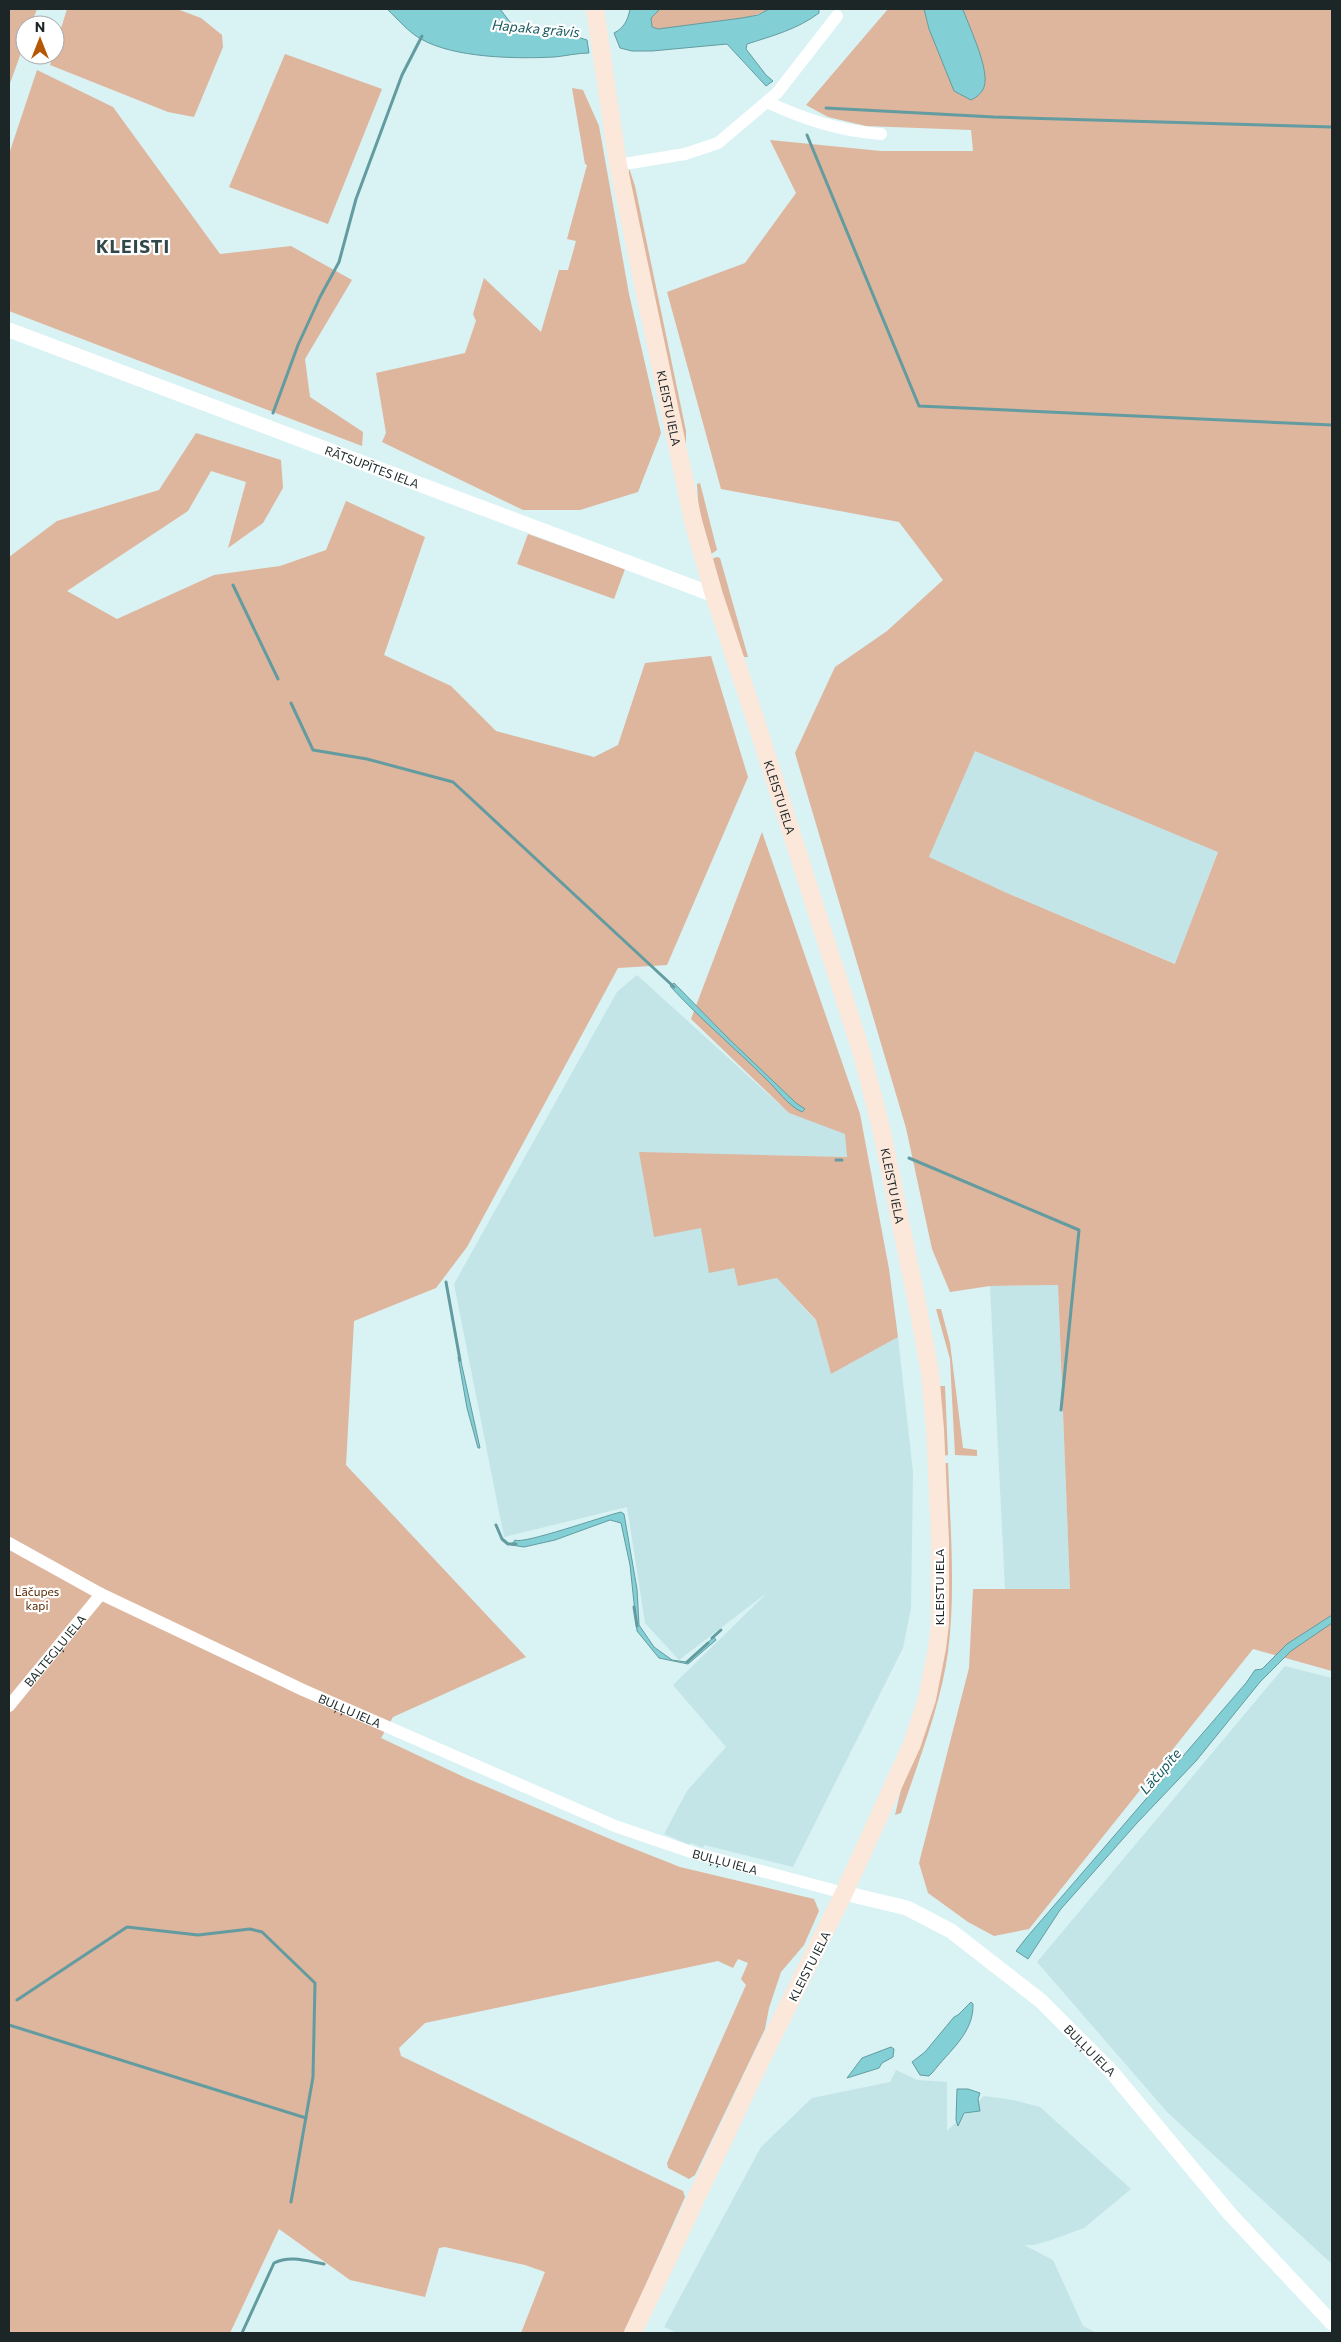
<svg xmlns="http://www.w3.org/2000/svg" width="1341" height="2342" font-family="Commissioner,sans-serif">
  <rect width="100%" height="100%" fill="#d9f2f4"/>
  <g fill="#c3e5e7">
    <path d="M975,750L1218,851L1176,964L1007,893L929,857Z"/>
    <path d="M637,975L789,1113L846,1134L847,1157L639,1153L734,1268L738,1286L777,1278L816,1321L831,1374L898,1337L913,1472L911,1608L903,1648L793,1867L704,1845L703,1848L691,1843L690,1845L664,1834L687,1791L726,1747L673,1685L768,1592L679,1660L645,1623L627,1507L504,1537L454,1284L617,992Z"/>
    <path d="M1058,1285L1070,1589H1005L990,1286Z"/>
    <path d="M1285,1666L1332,1678V2264L1167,2112L1037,1962Z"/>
    <path d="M896,2070L917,2080L947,2082V2131L984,2096L1013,2100L1040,2107L1131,2189L1084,2228L1051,2240L1034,2245H1024L1053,2260L1083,2326L1097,2333H677L664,2327L761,2147L812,2098L890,2082Z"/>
  </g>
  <g fill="#deb59d" fill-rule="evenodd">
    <path d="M9,9H37L31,25H25V42L9,86Z"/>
    <path d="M67,9H177L201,18L222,35L223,47L194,117L168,112L50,65L53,55H55V48Z"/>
    <path d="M660,9H769C740,25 691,26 658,29L652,27L651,18Z"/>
    <path d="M888,9H924L929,29L985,74L962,9H1332V1671L1253,1649L1029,1929L994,1936L968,1922L928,1893L919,1863L969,1668L973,1589H1070L1058,1285L990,1286L950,1292L932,1249L906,1128L795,753L835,667L887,631L943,580L899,522L721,489L667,292L745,263L796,193L770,140L881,151H973L971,130L866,126L828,117L806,105ZM975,751L1218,852L1175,964L1007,893L929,857Z"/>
    <path d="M285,54L382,89L328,224L229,187Z"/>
    <path d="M37,70L113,107L220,254L291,246L352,280L305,359L310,397L363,432L362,446L9,311V154Z"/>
    <path d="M572,88L583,90L599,126L629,294L661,433L638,492L580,510H523L382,442L386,433L376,373L465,353L476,321L473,314L484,278L541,332L559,270H568L576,241L567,239L587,165L585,164Z"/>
    <path d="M629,168L635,186L686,431V450L628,179Z"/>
    <path d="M196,433L281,460L283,488L263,523L228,548L246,482L211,471L188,511L67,591L117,619L214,575L280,566L326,550L346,501L425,537L384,655L451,686L496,731L594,757L618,745L645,663L711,656L748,777L667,965L618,968L467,1247L436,1288L354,1321L346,1465L526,1657L393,1717L381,1738L466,1778L622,1844L680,1867L814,1899L819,1911L804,1945L781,1972L769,2008L765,2029L695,2175L689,2179L668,2168L667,2163L746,1985L741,1979L748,1963L738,1959L733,1968L718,1961L425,2023L399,2048L401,2056L683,2191L685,2197L624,2333H521L545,2272L525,2265L445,2247L439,2248L425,2297L350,2280L279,2229L230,2333H9V557L57,521L159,490Z"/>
    <path d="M700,483L717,550L711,554L699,514L697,484Z"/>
    <path d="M528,534L625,569L614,599L517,564Z"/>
    <path d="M717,557L720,558L748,657H743L711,559Z"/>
    <path d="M762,832L860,1114L889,1269L898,1337L831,1374L816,1320L777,1278L738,1286L734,1268L709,1273L701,1228L654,1237L639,1152L847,1157L845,1134L789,1113L691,1019Z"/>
    <path d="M936,1309H941L950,1343L963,1448L977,1450V1456L955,1455L950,1359Z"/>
    <path d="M940,1386H945L948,1455L943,1456Z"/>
    <path d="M944,1463H948C950,1525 956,1590 948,1652C941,1704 918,1763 901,1813L895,1815L902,1785L924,1730Z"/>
  </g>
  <g fill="#82cfd5" stroke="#639ca0">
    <path d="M387,9H500L510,22L525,29L535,30L545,35L574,36L587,40L589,53C577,53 566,56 554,57C516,59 454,58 421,39C408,32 398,19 387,9Z"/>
    <path d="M630,9H660L651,18L652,27L658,29L742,18L758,15L769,9H819V13C798,29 772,36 747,44L746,49L766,75L773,81L766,86L727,44L652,51H632L620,48L614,33C624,28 628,20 630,9Z"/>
    <path d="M924,9H962L964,12C970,29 990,70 984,87C982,93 977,97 971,100L954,91L929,29Z"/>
    <path d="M674,983L729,1039L796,1103L805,1109L802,1112C787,1105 777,1089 765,1078C734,1047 700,1019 670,986Z"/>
    <path d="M458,1357H460L480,1448H478L467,1408Z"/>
    <path d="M621,1512L624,1514L637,1589L639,1625L654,1647L672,1660L686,1662L714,1637L716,1640L688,1664L659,1658L637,1631L630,1565L621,1523L610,1520L555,1540L524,1547L511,1545L515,1540C522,1545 604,1516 621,1512Z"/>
    <path d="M1332,1615V1623L1291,1651L1260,1682L1196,1761L1137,1823L1060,1910L1028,1959L1016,1951L1027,1937L1246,1683L1255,1670L1262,1669L1287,1644Z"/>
    <path d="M971,2002L973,2004C974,2033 949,2051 933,2072L929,2076L920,2075L912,2062L925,2052L954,2017L958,2015Z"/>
    <path d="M891,2047L894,2049L893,2057L882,2063L879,2068L847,2078L862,2058Z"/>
    <path d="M957,2089H968L980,2093L978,2099L980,2111L964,2113L958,2126L956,2120Z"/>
  </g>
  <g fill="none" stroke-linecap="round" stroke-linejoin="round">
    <g stroke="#639ca0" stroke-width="3">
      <path d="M826,108L994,117L1332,127"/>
      <path d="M807,135L919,406L1332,425"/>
      <path d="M273,413L298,345L320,297L339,262L356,199L402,75L422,36"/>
      <path d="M233,585L278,679"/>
      <path d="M291,703L313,750L367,759L453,782L674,987"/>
      <path d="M909,1158L1079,1230L1061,1410"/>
      <path d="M836,1160H842"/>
      <path d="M446,1282L460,1360"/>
      <path d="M496,1525L502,1539L508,1544H516"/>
      <path d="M634,1607L637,1626"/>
      <path d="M712,1638L721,1630"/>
      <path d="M687,1662L708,1643"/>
      <path d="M17,2000L127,1927L198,1935L250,1929L262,1932L315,1983L313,2077L291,2202"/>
      <path d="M9,2025L306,2118"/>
      <path d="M242,2333L274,2263C290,2255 307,2261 324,2264"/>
    </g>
    <g stroke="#fff" stroke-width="12">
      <path d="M767,102C804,119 839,131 881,134"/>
      <path d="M618,165L685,154L718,143L777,93L837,16"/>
      <path id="s1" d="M9,1543L101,1594L303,1690L615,1826L694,1853L844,1893"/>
      <path id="s2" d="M9,1706L101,1594"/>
    </g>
    <g stroke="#fff" stroke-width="15">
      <path id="s3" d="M9,330L714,595"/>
      <path id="s4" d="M844,1893L907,1908L951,1931L1041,2001L1111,2071L1230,2214L1332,2323"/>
    </g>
    <path stroke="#fce7db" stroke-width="18" id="s5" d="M595,9L618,165L693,521L714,595L758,728L862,1054L882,1132L918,1308L930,1372L935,1429L940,1541V1624L937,1648L927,1699L912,1744L844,1893L758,2066L633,2333"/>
  </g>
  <g text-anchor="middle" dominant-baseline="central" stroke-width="4.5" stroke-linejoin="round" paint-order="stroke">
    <g font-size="12" fill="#1c2626" stroke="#fff">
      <text stroke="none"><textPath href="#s5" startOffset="406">KLEISTU IELA</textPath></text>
      <text stroke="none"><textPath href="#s3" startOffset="388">RĀTSUPĪTES IELA</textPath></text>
      <text stroke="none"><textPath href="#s5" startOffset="811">KLEISTU IELA</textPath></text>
      <text stroke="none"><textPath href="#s5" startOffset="1216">KLEISTU IELA</textPath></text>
      <text transform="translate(939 1587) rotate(-90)">KLEISTU IELA</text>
      <text stroke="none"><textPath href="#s2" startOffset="72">BALTEGĻU IELA</textPath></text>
      <text stroke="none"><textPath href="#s1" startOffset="380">BUĻĻU IELA</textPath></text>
      <text stroke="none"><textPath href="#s1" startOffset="785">BUĻĻU IELA</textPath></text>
      <text transform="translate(809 1966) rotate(-63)">KLEISTU IELA</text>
      <text stroke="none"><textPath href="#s4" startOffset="298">BUĻĻU IELA</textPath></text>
    </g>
    <g font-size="12" fill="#562600" stroke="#fff">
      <text x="37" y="1591">Lāčupes<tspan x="37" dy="14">kapi</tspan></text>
    </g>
    <g font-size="14" font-style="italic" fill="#17595e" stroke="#fff">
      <text transform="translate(536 28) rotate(5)">Hapaka grāvis</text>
      <text transform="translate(1160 1771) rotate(-49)">Lāčupīte</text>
    </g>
    <g font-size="18" font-weight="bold" letter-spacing="1" fill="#324749" stroke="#fff">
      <text x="133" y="246">KLEISTI</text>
    </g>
  </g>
  <rect width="1341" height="2342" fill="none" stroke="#1c2626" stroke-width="20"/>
  <g transform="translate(40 40)"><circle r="24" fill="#ffffff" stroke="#a4a8a8"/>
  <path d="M0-4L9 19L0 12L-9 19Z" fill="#b65803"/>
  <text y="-8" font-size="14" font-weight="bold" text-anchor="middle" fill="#1c2626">N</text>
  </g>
</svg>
